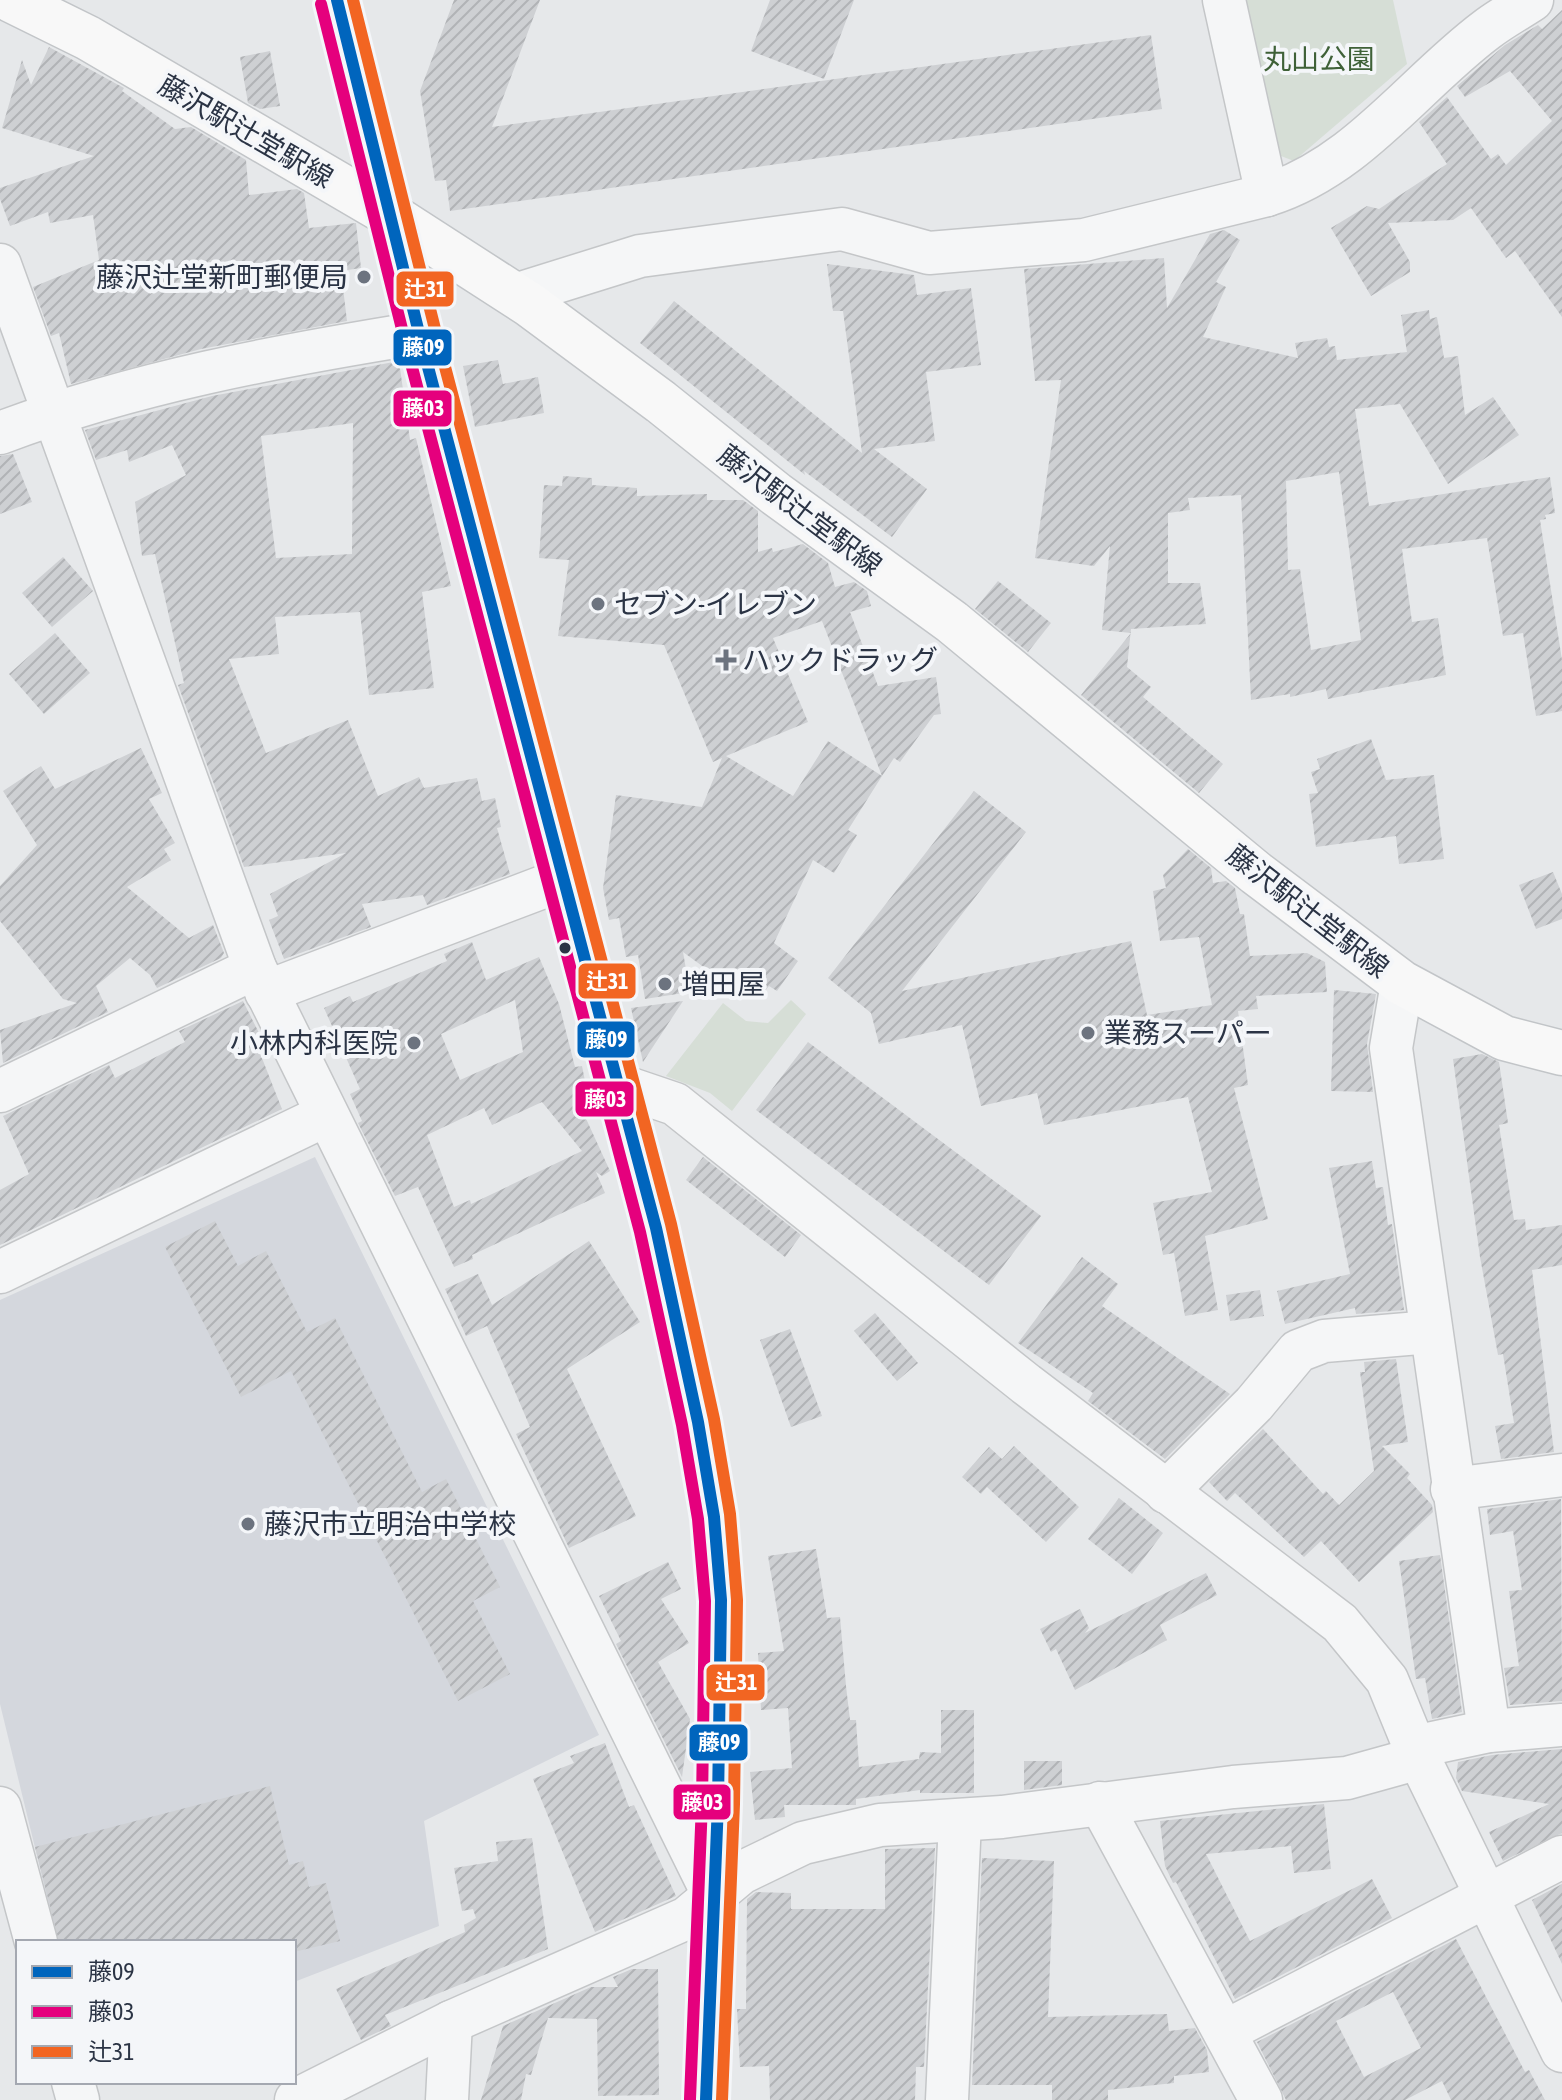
<svg xmlns="http://www.w3.org/2000/svg" width="1562" height="2100" font-family="'Asap Condensed','Noto Sans JP',sans-serif">
  <defs>
    <pattern id="building-hatch" width="6" height="6" patternUnits="userSpaceOnUse" patternTransform="scale(2)"><rect width="6" height="6" fill="#ced0d3"/><path d="M-1 1l2-2M0 6l6-6M5 7l2-2" fill="none" stroke="#b1b3b6"/></pattern>
  </defs>
  <rect width="100%" height="100%" fill="#e6e8ea"/>
  <path fill="#d4d7dd" d="M315,1157L599,1735L424,1821L439,1926L294,1982V1942H58L0,1704V1300Z"/>
  <g fill="#d6ded6">
    <path d="M1244,0H1393L1407,64L1294,161L1281,156Z"/>
    <path d="M791,1000L806,1014L732,1111L710,1093L666,1076L723,1003L746,1021L768,1023Z"/>
  </g>
  <g fill="url(#building-hatch)" fill-rule="evenodd">
    <path d="M454,0H540L492,127L1151,35L1162,109L450,211L446,180L435,181L420,91Z"/>
    <path d="M770,0H854L824,79L751,51Z"/>
    <path d="M1562,10V317L1515,251L1506,258L1471,208L1453,220L1388,223L1410,262V272L1371,296L1331,228L1367,206L1379,209L1447,164L1419,122L1447,97L1491,159L1498,154L1506,165L1552,121L1510,71L1465,97L1457,86L1505,45L1538,25L1542,29Z"/>
    <path d="M49,47L124,88L122,91L175,129L191,127L246,160L249,195L297,189L304,193L309,228L356,223L361,268L341,271L347,321L201,349L71,384L59,333L51,336L33,287L99,260L93,215L50,223L48,212L10,226L0,199V188L94,156L2,128L22,60L31,85Z"/>
    <path d="M270,51L280,106L260,109L248,103L240,57Z"/>
    <path d="M1224,230L1240,240L1216,282L1226,287L1203,337L1298,358L1295,343L1327,338L1329,347L1335,346L1337,360L1407,352L1401,315L1429,310L1430,319L1437,317L1444,358L1458,356L1465,415L1493,397L1519,435L1448,484L1400,404L1355,409L1369,506L1550,477L1555,513L1545,515L1546,519L1540,520L1562,660V711L1536,716L1523,633L1503,636L1487,538L1402,549L1412,622L1438,618L1446,675L1328,699L1326,689L1290,697V694L1251,700L1241,495L1188,498L1190,510L1168,513V583H1200L1206,624L1131,629L1127,667L1151,687L1143,697L1223,764L1199,793L1081,695L1131,633L1102,630L1110,546L1094,566L1035,558L1061,380L1035,381L1024,269L1164,258L1167,308L1210,234ZM1339,472L1361,640L1311,650L1300,569L1288,570L1286,481Z"/>
    <path d="M827,264L914,275L917,295L971,288L981,365L926,372L935,441L874,449L927,489L892,537L804,471L805,475L640,343L674,301L862,453L843,311H833Z"/>
    <path d="M498,360L503,384L538,377L544,413L475,427L463,366Z"/>
    <path d="M399,361L410,440L416,438L451,586L422,592L434,688L369,695L360,612L275,617L279,654L229,659L266,753L348,720L378,796L419,777L424,788L477,778L482,801L495,798L501,827L497,828L510,874L427,905L423,895L362,904L371,927L284,959L269,920L278,916L270,894L346,853L244,867L178,685L184,683L155,554L142,556L135,502L186,475L172,445L129,462L127,450L96,460L85,430L212,396ZM353,423L352,554L276,558L261,436Z"/>
    <path d="M13,454L32,502L0,514V456Z"/>
    <path d="M563,476L592,478V485L637,488V496L707,494V500H743L758,511V552L772,548L773,552L803,544L828,563L835,587L854,582L867,591L871,606L850,612L878,686L936,677L941,714L934,715L900,762L894,758L882,776L822,621L773,638L808,722L726,756L793,796L828,741L882,776L848,830L857,835L834,873L813,860L774,943L798,961L777,991L769,986L761,996L752,990L746,998L683,952L690,992L645,999L638,955L626,957L619,918L609,920L603,888L616,795L702,807L722,758L713,762L664,645L558,636L569,560L539,558L544,485L562,486Z"/>
    <path d="M63,557L93,591L52,627L22,593Z"/>
    <path d="M998,581L1051,623L1028,652L975,609Z"/>
    <path d="M55,633L90,673L44,714L9,674Z"/>
    <path d="M1371,739L1386,780L1434,775L1444,859L1399,864L1396,836L1316,847L1309,794L1318,793L1311,772L1320,769L1317,759Z"/>
    <path d="M141,748L162,793L149,799L175,843L164,849L171,860L127,887L189,938L213,925L224,953L221,958L157,988L150,975L130,958L96,986L108,1012L3,1063L0,1030L77,1003L63,999L0,921V886L37,845L3,791L41,766L55,789Z"/>
    <path d="M974,791L1026,832L902,991L1131,941L1147,1015L1212,1005L1199,937L1160,941L1153,891L1166,888L1163,875L1188,849L1211,868L1213,883L1226,881L1235,888L1240,914H1244L1250,956L1307,953L1325,962L1327,992L1256,996L1258,1009L1238,1011L1248,1085L1234,1088L1268,1219L1205,1236L1218,1310L1185,1316L1174,1253L1163,1255L1153,1203L1212,1192L1188,1097L1044,1125L1037,1093L981,1106L962,1025L879,1044L871,1013L828,978Z"/>
    <path d="M1553,872L1562,894V919L1536,929L1519,885Z"/>
    <path d="M472,942L486,980L539,957L559,1004L575,1067L582,1066L591,1111L583,1112L610,1171L602,1176L596,1172L605,1193L472,1255L473,1259L454,1267L418,1187L395,1196L358,1123L362,1121L350,1094L360,1089L324,1008L350,996L353,1002L447,961L444,954ZM515,1000L523,1052L460,1080L441,1034ZM542,1102L582,1151L471,1204L470,1200L454,1207L427,1135L484,1108L492,1125Z"/>
    <path d="M1334,990L1376,994L1367,1044L1373,1092L1331,1091Z"/>
    <path d="M243,1001L265,1045L258,1048L282,1109L0,1245V1190L29,1174L3,1116L109,1065L115,1078L185,1042L179,1031Z"/>
    <path d="M683,1001L643,1062L631,1008Z"/>
    <path d="M808,1042L1041,1216L989,1285L756,1110Z"/>
    <path d="M1482,1054L1499,1062L1508,1123L1499,1125L1514,1220L1525,1219L1526,1230L1562,1225V1265L1532,1270L1554,1452L1501,1459L1495,1426L1514,1423L1503,1354L1498,1355L1480,1257L1453,1059Z"/>
    <path d="M703,1157L801,1235L785,1257L686,1180Z"/>
    <path d="M1372,1161L1376,1188L1383,1187L1388,1225L1392,1224L1404,1310L1356,1314L1355,1308L1285,1324L1277,1291L1350,1274L1329,1168Z"/>
    <path d="M215,1221L238,1266L266,1251L307,1332L335,1318L422,1492L446,1479L500,1587L473,1601L510,1674L458,1701L291,1371L241,1397L165,1247Z"/>
    <path d="M589,1241L640,1322L567,1369L636,1516L569,1548L516,1434L530,1427L487,1326L466,1336L445,1289L478,1274L492,1305Z"/>
    <path d="M1082,1257L1118,1284L1102,1306L1230,1394L1165,1459L1088,1401L1093,1393L1018,1343Z"/>
    <path d="M1260,1290L1264,1316L1230,1321L1226,1295Z"/>
    <path d="M875,1313L918,1363L897,1381L854,1331Z"/>
    <path d="M790,1329L822,1416L791,1427L760,1340Z"/>
    <path d="M1396,1359L1408,1442L1382,1446L1410,1474L1407,1478L1432,1505L1433,1512L1359,1582L1321,1541L1304,1557L1235,1493L1227,1501L1209,1482L1263,1429L1323,1494L1326,1491L1339,1505L1374,1471L1360,1372H1365L1364,1362Z"/>
    <path d="M1014,1446L1079,1507L1046,1542L987,1487L981,1494L962,1477L989,1447L1002,1459Z"/>
    <path d="M1119,1498L1163,1533L1132,1574L1088,1539Z"/>
    <path d="M1561,1499L1562,1701L1510,1705L1504,1668L1519,1666L1509,1591L1522,1590L1513,1531L1490,1535L1487,1509Z"/>
    <path d="M816,1549L827,1618L840,1617L846,1686L850,1720H856L859,1767L919,1759L920,1752L941,1753V1710H974V1793H920V1790L856,1799V1805H784L785,1817L755,1820L750,1772L792,1768L788,1708L761,1710L758,1653L784,1651L768,1556Z"/>
    <path d="M1440,1555L1462,1712L1432,1719L1425,1678L1416,1679L1399,1561Z"/>
    <path d="M668,1562L681,1589L661,1599L689,1643L658,1662L690,1719L682,1777L616,1644L621,1641L599,1596Z"/>
    <path d="M1206,1573L1217,1595L1160,1625L1167,1640L1075,1690L1056,1649L1051,1652L1040,1629L1080,1609L1089,1628L1085,1633Z"/>
    <path d="M605,1743L629,1807L634,1805L676,1896L595,1932L533,1779L574,1763L570,1756Z"/>
    <path d="M1562,1749V1833L1503,1861L1489,1832L1549,1804L1462,1791L1456,1778L1458,1762L1492,1755Z"/>
    <path d="M1024,1761H1062V1785L1024,1790Z"/>
    <path d="M270,1786L289,1865L303,1861L309,1887L326,1883L340,1941L294,1952V1942H59L35,1847Z"/>
    <path d="M1324,1804L1331,1869L1294,1873L1291,1846L1206,1854L1250,1941L1372,1879L1392,1918L1235,1999L1176,1882L1173,1883L1165,1866L1160,1821Z"/>
    <path d="M532,1838L548,1949L385,2015L391,2026L361,2040L336,1989L465,1932L464,1925L476,1918L473,1909L462,1911L454,1868L498,1861L496,1842Z"/>
    <path d="M935,1848L924,2067H916L915,2100H770L769,2066L740,2067L737,2009H746L747,1899L756,1892L791,1893V1909H885V1849Z"/>
    <path d="M982,1858L1054,1861L1048,2017L1167,2014L1169,2031L1195,2028L1207,2050L1209,2072L1174,2076V2083L1108,2090V2100H1052V2085H972Z"/>
    <path d="M1562,1884V1964L1532,1900Z"/>
    <path d="M1456,1939L1525,2072L1529,2070L1545,2100H1451L1442,2081L1405,2100H1286L1257,2042ZM1393,1992L1421,2048L1364,2077L1336,2021Z"/>
    <path d="M632,1969H658L659,2095L598,2096L597,2019L548,2018L531,2075L526,2074L521,2100H481L503,2026L591,1987H618L613,1977Z"/>
  </g>
  <g fill="none" stroke-linecap="round" stroke-linejoin="round">
    <defs>
      <g id="minor">
        <path d="M337,0L419,333L656,1228L698,1422L714,1517L721,1600L718,1803L706,2100"/>
        <path d="M1224,0L1267,195"/>
        <path d="M0,265L255,968L713,1894"/>
        <path d="M515,295L640,256L842,229L929,253L1084,240L1267,195C1357,167 1413,85 1486,30C1500,19 1517,10 1532,0"/>
        <path d="M0,433C135,382 277,356 419,333"/>
        <path d="M1402,983L1391,1048L1489,1731"/>
        <path d="M266,992L564,879"/>
        <path d="M619,1085L675,1104L1026,1384L1340,1623L1387,1680L1419,1758L1562,2051"/>
        <path d="M0,1091L255,968"/>
        <path d="M0,1272L326,1115"/>
        <path d="M1452,1489L1562,1475"/>
        <path d="M1166,1492L1254,1404L1298,1351L1324,1341L1431,1332"/>
        <path d="M1100,1803L1261,2100"/>
        <path d="M0,1808L36,1942"/>
        <path d="M1226,2031L1562,1857"/>
        <path d="M73,2082L78,2100"/>
        <path d="M296,2100L451,2022L687,1918L741,1873L803,1843L880,1825L1002,1817L1233,1787L1347,1778L1419,1758L1428,1744L1489,1731L1562,1725"/>
        <path d="M447,2100L451,2022"/>
        <path d="M947,2100L960,1821"/>
      </g>
      <path id="major" d="M11,0L88,38L389,214L530,305L661,402L776,494L952,622L1256,873L1402,983L1504,1038L1562,1053"/>
    </defs>
    <use href="#minor" stroke="#c4c6c8" stroke-width="45"/>
    <use href="#major" stroke="#c2c5c8" stroke-width="47"/>
    <use href="#minor" stroke="#f5f6f7" stroke-width="42"/>
    <use href="#major" stroke="#f8f8f8" stroke-width="44"/>
    <defs>
      <path id="bus-1" d="M337,0L419,333L656,1228L698,1422L714,1517L721,1600L718,1803L706,2100"/>
      <path id="bus-2" d="M321,4L404,337L640,1232L682,1425L698,1519L705,1601L702,1803L690,2099"/>
      <path id="bus-3" d="M353,0L435,329L671,1224L714,1419L730,1514L737,1600L734,1804L722,2100"/>
    </defs>
    <use href="#bus-1" stroke="#f4f6f9" stroke-width="18"/>
    <use href="#bus-2" stroke="#f4f6f9" stroke-width="18"/>
    <use href="#bus-3" stroke="#f4f6f9" stroke-width="18"/>
    <use href="#bus-1" stroke="#0065bd" stroke-width="12"/>
    <use href="#bus-2" stroke="#e5007d" stroke-width="12"/>
    <use href="#bus-3" stroke="#f26522" stroke-width="12"/>
  </g>
  <g fill="#6c737f" stroke="#f4f6f9" stroke-width="3">
    <circle cx="364" cy="277" r="8"/>
    <circle cx="598" cy="604" r="8"/>
    <path d="M722 648h8v8h8v8h-8v8h-8v-8h-8v-8h8z"/>
    <circle cx="665" cy="984" r="8"/>
    <circle cx="1088" cy="1033" r="8"/>
    <circle cx="414" cy="1043" r="8"/>
    <circle cx="248" cy="1524" r="8"/>
  </g>
  <circle fill="#2b3445" stroke="#f4f6f9" stroke-width="3" cx="565" cy="948" r="7"/>
  <g text-anchor="middle" dominant-baseline="central" stroke-width="8" stroke-linejoin="round" paint-order="stroke">
    <g font-size="28" fill="#3f6138" stroke="#f4f6f9">
      <text x="1319" y="59">丸山公園</text>
    </g>
    <g font-size="28" fill="#2b3445" stroke="#f4f6f9">
      <text transform="translate(246 131) rotate(30)">藤沢駅辻堂駅線</text>
      <text transform="translate(800 510) rotate(37)">藤沢駅辻堂駅線</text>
      <text transform="translate(1308 911) rotate(38)">藤沢駅辻堂駅線</text>
    </g>
    <g font-size="28" fill="#2b3445" stroke="#f4f6f9" text-anchor="start">
      <text x="348" y="277" text-anchor="end">藤沢辻堂新町郵便局</text>
      <text x="614" y="604">セブン-イレブン</text>
      <text x="742" y="660">ハックドラッグ</text>
      <text x="681" y="984">増田屋</text>
      <text x="1104" y="1033">業務スーパー</text>
      <text x="398" y="1043" text-anchor="end">小林内科医院</text>
      <text x="264" y="1524">藤沢市立明治中学校</text>
    </g>
  </g>
  <g stroke="#f4f6f9" stroke-width="3">
    <rect x="395" y="270" width="60" height="38" rx="8" fill="#f26522"/>
    <rect x="392" y="328" width="61" height="39" rx="8" fill="#0065bd"/>
    <rect x="392" y="389" width="61" height="39" rx="8" fill="#e5007d"/>
    <rect x="577" y="962" width="60" height="38" rx="8" fill="#f26522"/>
    <rect x="576" y="1020" width="60" height="39" rx="8" fill="#0065bd"/>
    <rect x="574" y="1080" width="61" height="38" rx="8" fill="#e5007d"/>
    <rect x="705" y="1663" width="61" height="39" rx="8" fill="#f26522"/>
    <rect x="688" y="1723" width="61" height="39" rx="8" fill="#0065bd"/>
    <rect x="672" y="1783" width="60" height="38" rx="8" fill="#e5007d"/>
  </g>
  <g font-size="22" text-anchor="middle" font-weight="bold" fill="#fff">
    <text x="425" y="297">辻31</text>
    <text x="423" y="355">藤09</text>
    <text x="423" y="416">藤03</text>
    <text x="607" y="989">辻31</text>
    <text x="606" y="1047">藤09</text>
    <text x="605" y="1107">藤03</text>
    <text x="736" y="1690">辻31</text>
    <text x="719" y="1750">藤09</text>
    <text x="702" y="1810">藤03</text>
  </g>
  <rect x="16" y="1940" width="280" height="144" fill="#f4f6f9" stroke="#a4a8b1" stroke-width="2"/>
  <rect x="32" y="1966" width="40" height="12" fill="#0065bd" stroke="#a4a8b1" stroke-width="2"/>
  <text x="88" y="1980" font-size="24" fill="#2b3445">藤09</text>
  <rect x="32" y="2006" width="40" height="12" fill="#e5007d" stroke="#a4a8b1" stroke-width="2"/>
  <text x="88" y="2020" font-size="24" fill="#2b3445">藤03</text>
  <rect x="32" y="2046" width="40" height="12" fill="#f26522" stroke="#a4a8b1" stroke-width="2"/>
  <text x="88" y="2060" font-size="24" fill="#2b3445">辻31</text>
</svg>
